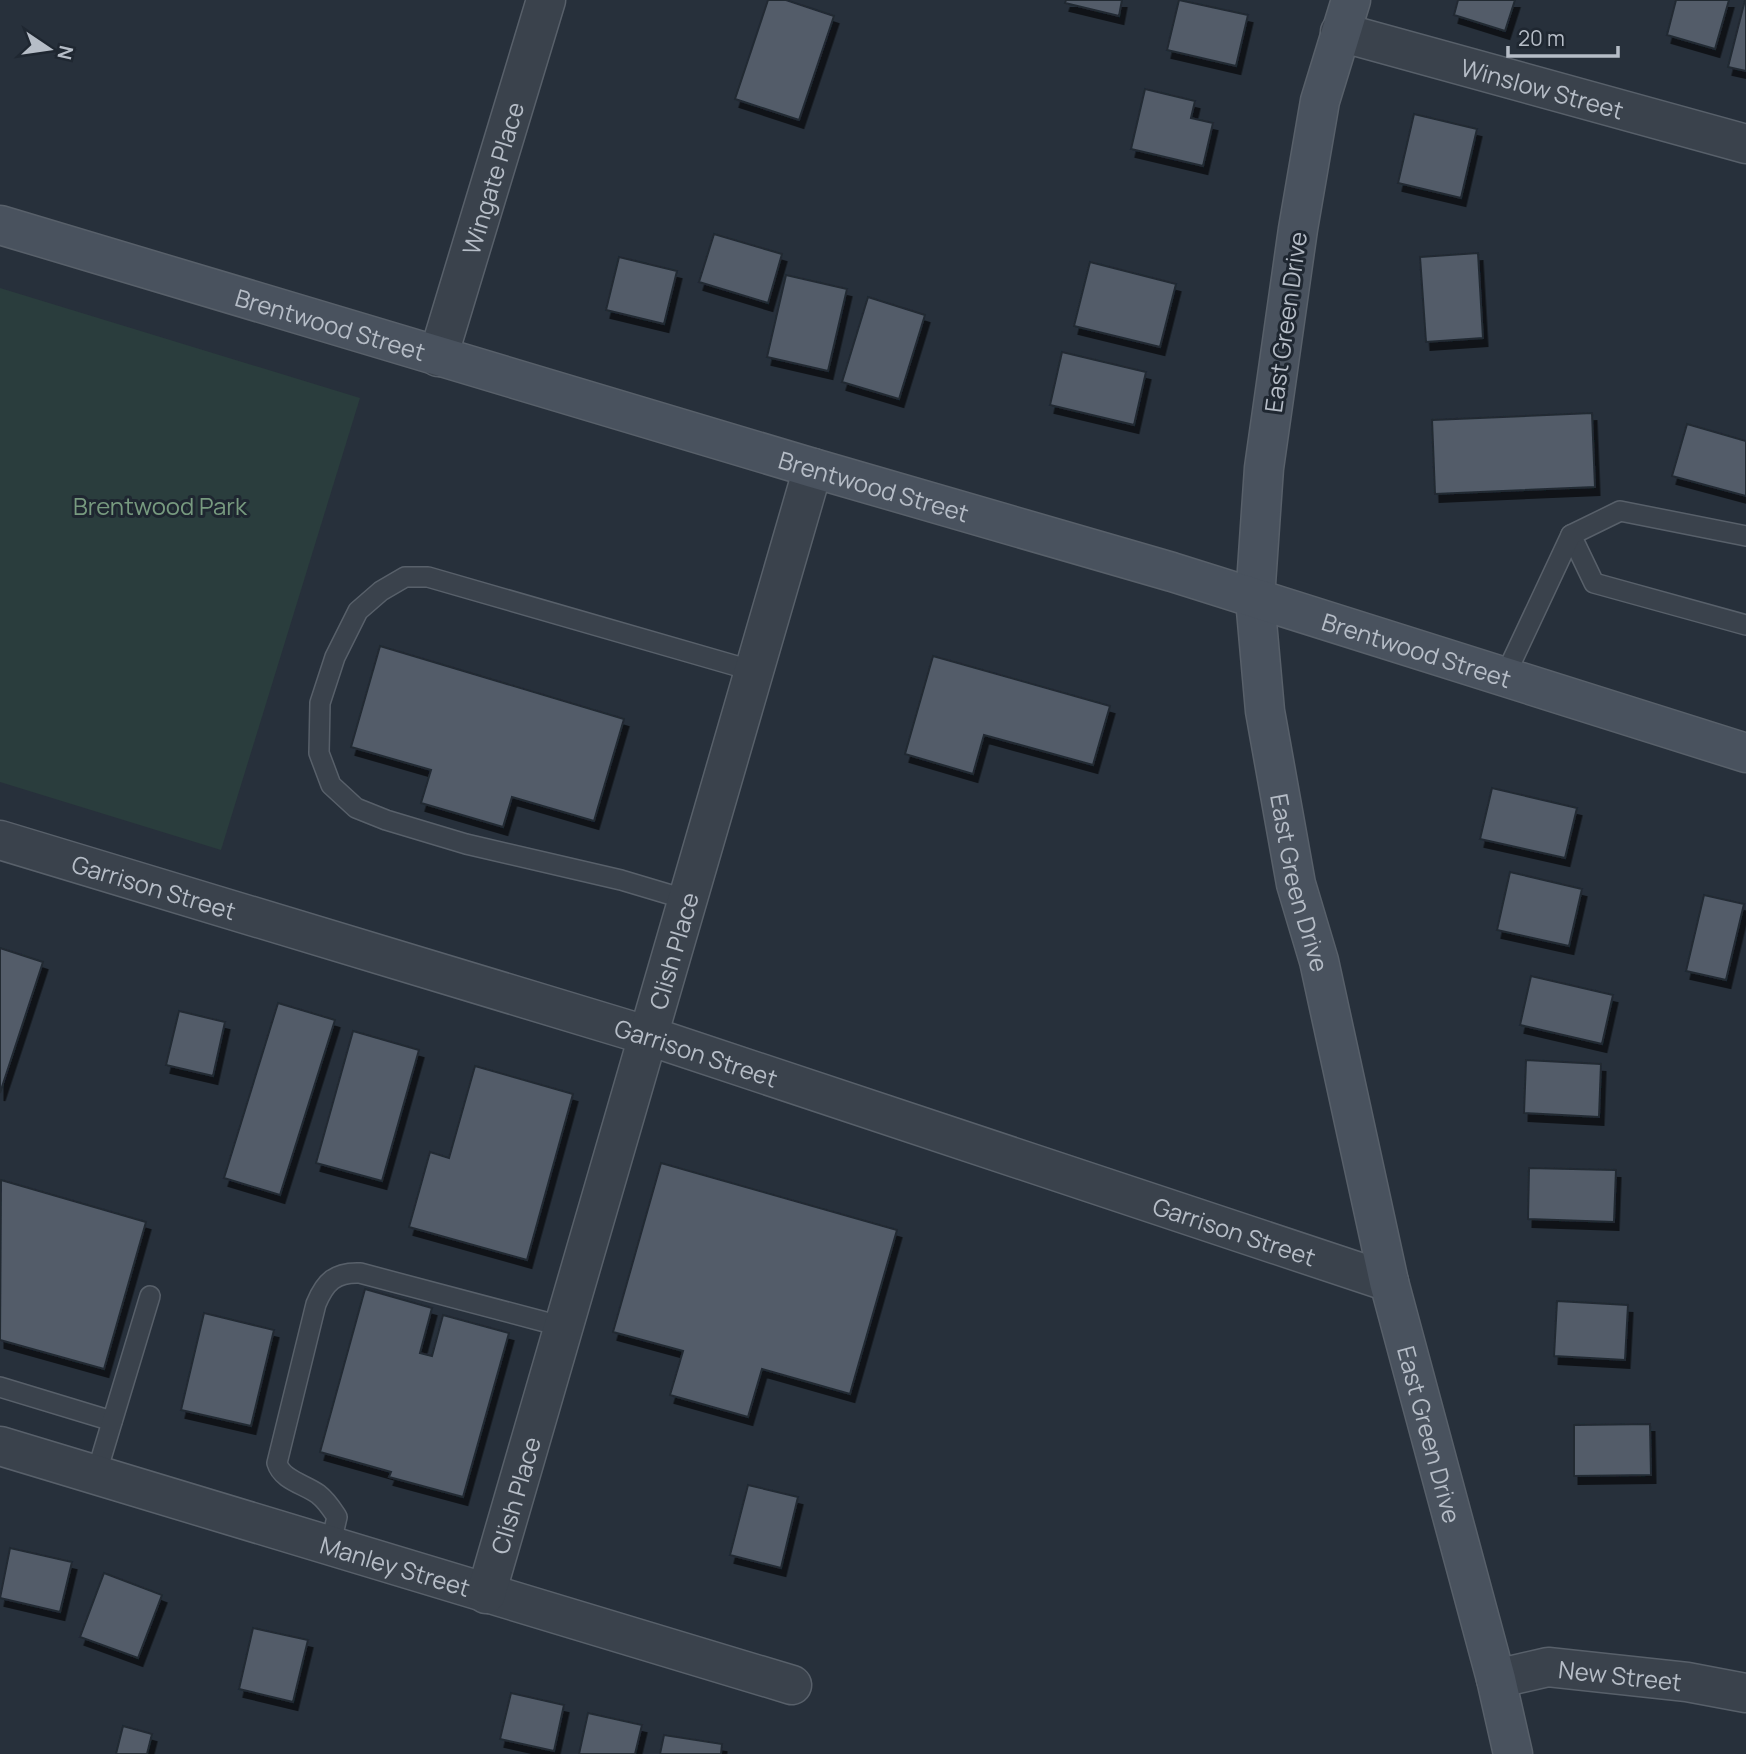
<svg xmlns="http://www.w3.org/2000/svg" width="1746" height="1754" font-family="Manrope,sans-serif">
  <defs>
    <filter id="shadow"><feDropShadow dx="4.5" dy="8" stdDeviation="0" flood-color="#0009"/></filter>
  </defs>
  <rect width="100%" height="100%" fill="#27303b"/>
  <path fill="#2a3d3d" d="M0,288L360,398L221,850L0,782Z"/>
  <g fill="#525c69" stroke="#212933" stroke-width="2" filter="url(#shadow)">
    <path d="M768,0H786L834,16L799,120L735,99Z"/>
    <path d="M1066,0H1122L1119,16L1065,3Z"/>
    <path d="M1179,0L1248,15L1236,66L1167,50Z"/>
    <path d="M1458,0H1515L1505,31L1454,15Z"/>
    <path d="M1676,0H1729L1715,49L1667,35Z"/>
    <path d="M1745,0H1746V71L1728,67Z"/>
    <path d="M1145,89L1195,101L1191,118L1213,123L1203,166L1131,149Z"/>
    <path d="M1414,114L1477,129L1461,198L1398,183Z"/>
    <path d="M714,234L782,254L768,303L699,282Z"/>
    <path d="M1478,253L1483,338L1426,342L1420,257Z"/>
    <path d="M619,257L677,271L664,324L606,310Z"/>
    <path d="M1090,262L1176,284L1160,347L1074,326Z"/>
    <path d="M786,275L847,289L828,371L767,357Z"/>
    <path d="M868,297L925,315L899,399L842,382Z"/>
    <path d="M1062,352L1146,372L1134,425L1050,405Z"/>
    <path d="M1592,413L1595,487L1435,494L1432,420Z"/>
    <path d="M1687,424L1746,441V496L1672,476Z"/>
    <path d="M380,646L624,719L594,821L512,797L503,827L421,803L431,770L351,747Z"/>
    <path d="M933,656L1110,706L1093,765L984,735L973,774L905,754Z"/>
    <path d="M1492,788L1577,808L1565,858L1480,839Z"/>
    <path d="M1510,872L1582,889L1569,946L1497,930Z"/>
    <path d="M1704,895L1744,904L1726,980L1686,971Z"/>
    <path d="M0,948L43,962L0,1093Z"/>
    <path d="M1531,976L1613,995L1602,1044L1520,1025Z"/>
    <path d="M278,1003L335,1020L280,1195L224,1178Z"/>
    <path d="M179,1011L225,1022L213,1076L166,1065Z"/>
    <path d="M353,1031L419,1050L382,1181L316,1163Z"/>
    <path d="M1526,1060L1601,1064L1599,1117L1524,1113Z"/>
    <path d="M475,1066L573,1094L527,1260L409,1227L430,1152L449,1158Z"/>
    <path d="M661,1163L897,1230L850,1394L762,1369L748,1417L670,1395L683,1351L613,1332Z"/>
    <path d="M1529,1168L1616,1170L1614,1222L1528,1219Z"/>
    <path d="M1,1180L146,1222L104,1369L0,1340Z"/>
    <path d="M365,1289L432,1308L420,1353L432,1356L443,1315L509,1333L463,1497L389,1477L391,1472L320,1452Z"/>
    <path d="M1557,1301L1628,1305L1625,1360L1554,1356Z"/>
    <path d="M204,1313L274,1330L251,1426L181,1410Z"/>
    <path d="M1650,1424L1651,1475L1574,1476V1425Z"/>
    <path d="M748,1485L798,1497L781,1568L730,1555Z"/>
    <path d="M10,1548L72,1562L60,1612L0,1598Z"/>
    <path d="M104,1573L162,1595L138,1658L80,1637Z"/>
    <path d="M253,1628L308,1640L293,1702L239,1689Z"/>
    <path d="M511,1693L564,1705L554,1751L500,1739Z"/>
    <path d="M588,1713L642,1725L635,1754H579Z"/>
    <path d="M123,1726L152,1734L147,1754H116Z"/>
    <path d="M664,1735L722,1744L721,1754H660Z"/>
  </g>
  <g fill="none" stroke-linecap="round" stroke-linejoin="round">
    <defs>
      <g id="lane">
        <path d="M1571,535L1594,583L1746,625"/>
        <path d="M1504,678L1571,535L1620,511L1746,536"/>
        <path d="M688,900L621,880L466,844L386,820L356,808L331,785L319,753L320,703L335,657L358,611L381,591L405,577H428L754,671"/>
        <path d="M0,1387L112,1421"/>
        <path d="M96,1475L150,1296"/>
        <path d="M330,1547L337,1517C331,1508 327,1501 318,1494C304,1484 282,1480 277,1463L316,1304C325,1282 335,1272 360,1273L564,1327"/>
      </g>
      <g id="street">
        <path id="s1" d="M1340,32L1746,144"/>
        <path id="s2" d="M438,357L546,0"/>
        <path id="s3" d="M0,840L649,1036L1389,1282"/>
        <path id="s4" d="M0,1446L792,1685"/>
        <path id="s5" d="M486,1594L813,468"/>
        <path id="s6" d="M1496,1679L1548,1667L1687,1682L1746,1693"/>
      </g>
      <g id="secondary">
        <path id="s7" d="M1351,0L1320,101L1298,229L1264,468L1255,599L1265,711L1296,884L1319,961L1389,1282L1496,1679L1513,1754"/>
        <path id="s8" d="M0,225L813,468L1172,572L1746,753"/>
      </g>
    </defs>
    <use href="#lane" stroke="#58606a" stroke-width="22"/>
    <use href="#street" stroke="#58606a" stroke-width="41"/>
    <use href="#secondary" stroke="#58606a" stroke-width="41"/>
    <use href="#lane" stroke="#3a424c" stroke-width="19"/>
    <use href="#street" stroke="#3a424c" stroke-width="38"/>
    <use href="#secondary" stroke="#49525e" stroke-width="38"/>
  </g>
  <g text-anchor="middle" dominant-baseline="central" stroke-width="6" stroke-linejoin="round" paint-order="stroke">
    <g font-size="24" fill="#b6bdc7" stroke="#1f2731">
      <text stroke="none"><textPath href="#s1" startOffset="210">Winslow Street</textPath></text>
      <text stroke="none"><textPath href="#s2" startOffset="187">Wingate Place</textPath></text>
      <text transform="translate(1285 322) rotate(-82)">East Green Drive</text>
      <text stroke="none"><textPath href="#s8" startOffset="345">Brentwood Street</textPath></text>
      <text stroke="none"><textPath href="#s8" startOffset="912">Brentwood Street</textPath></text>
      <text stroke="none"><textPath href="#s8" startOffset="1479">Brentwood Street</textPath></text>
      <text stroke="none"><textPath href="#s7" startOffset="896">East Green Drive</textPath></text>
      <text stroke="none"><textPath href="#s3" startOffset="161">Garrison Street</textPath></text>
      <text stroke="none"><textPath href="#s5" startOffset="670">Clish Place</textPath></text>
      <text stroke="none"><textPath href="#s3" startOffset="728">Garrison Street</textPath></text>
      <text stroke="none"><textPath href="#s3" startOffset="1295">Garrison Street</textPath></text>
      <text stroke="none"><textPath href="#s7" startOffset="1463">East Green Drive</textPath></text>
      <text stroke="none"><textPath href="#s5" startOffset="103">Clish Place</textPath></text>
      <text stroke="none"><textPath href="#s4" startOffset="413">Manley Street</textPath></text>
      <text stroke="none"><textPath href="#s6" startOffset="126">New Street</textPath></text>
    </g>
    <g font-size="24" fill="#779a7f" stroke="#1f2731">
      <text x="160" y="505">Brentwood Park</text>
    </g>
  </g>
  <g transform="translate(49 49) rotate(103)" stroke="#1f2731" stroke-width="5" paint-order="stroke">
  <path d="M0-5L12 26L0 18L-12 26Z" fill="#b6bdc7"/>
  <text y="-10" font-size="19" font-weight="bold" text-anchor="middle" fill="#b6bdc7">N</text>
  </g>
  <path d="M1508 46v10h110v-10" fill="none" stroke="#b6bdc7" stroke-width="3.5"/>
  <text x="1518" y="46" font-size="21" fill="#b6bdc7" stroke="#1f2731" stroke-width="5" paint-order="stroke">20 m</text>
</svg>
